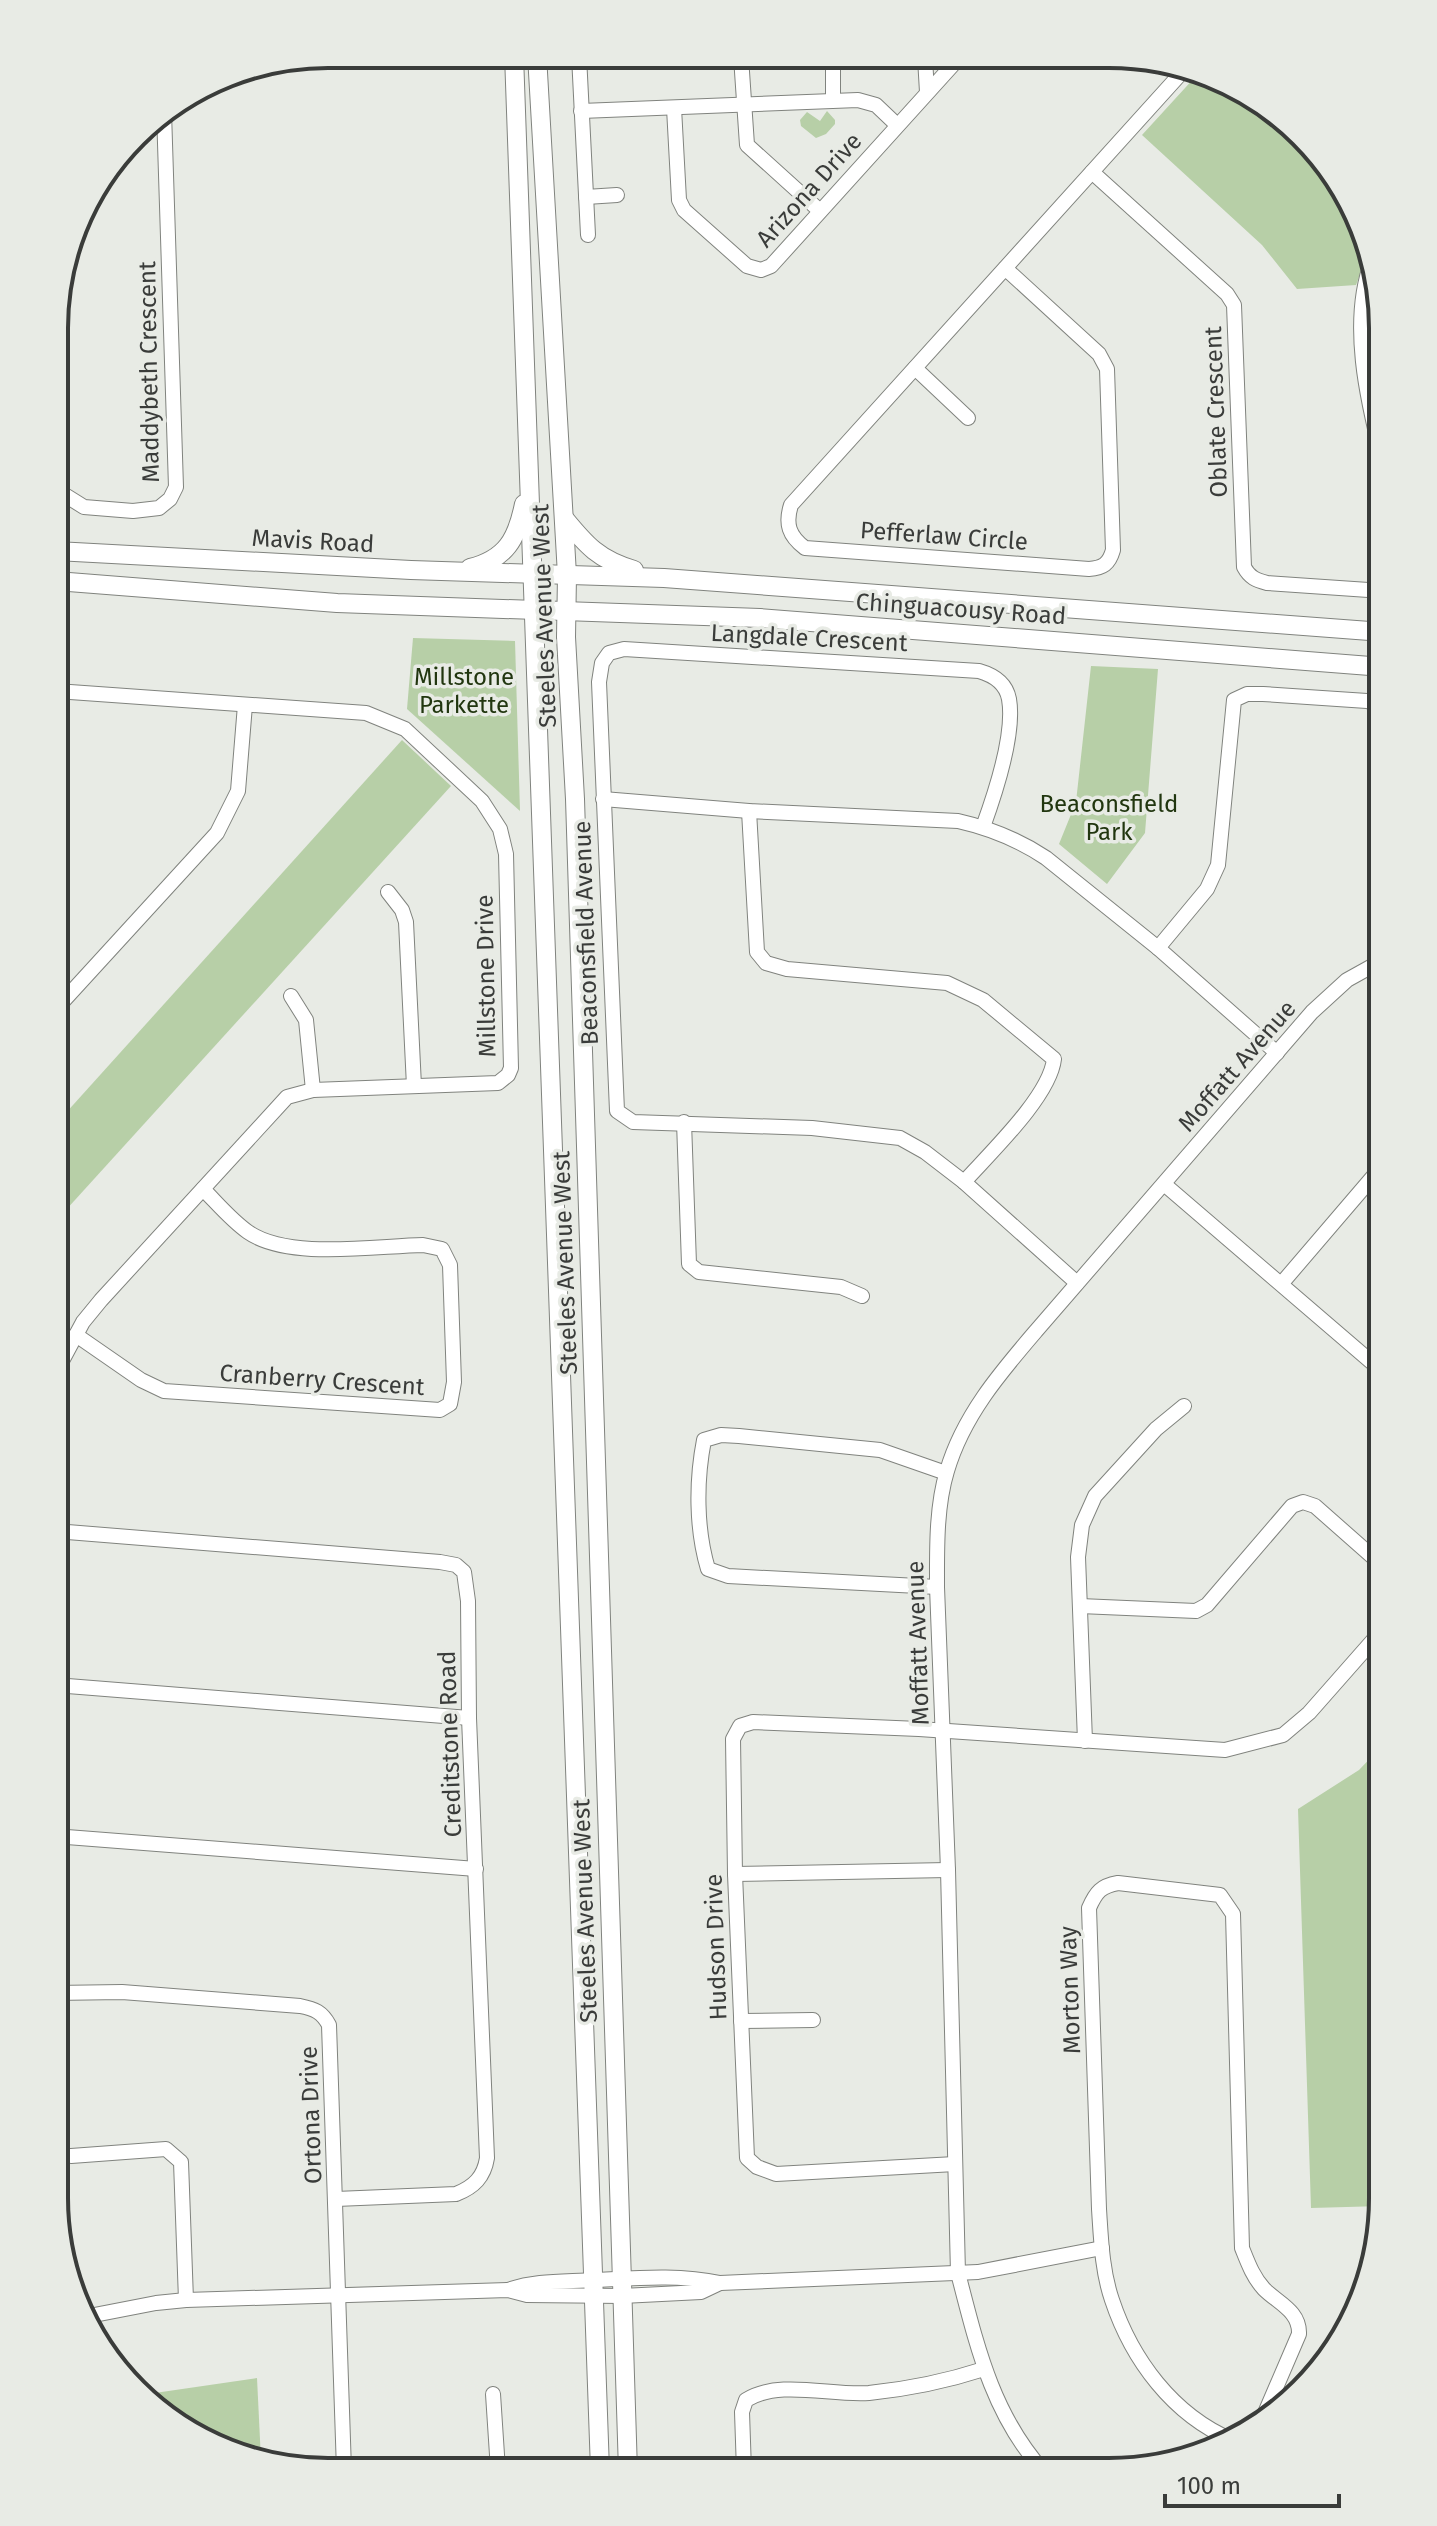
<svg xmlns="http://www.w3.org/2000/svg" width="1437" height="2526" font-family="'Fira Sans',sans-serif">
  <rect width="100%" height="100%" fill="#e8ebe5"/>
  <g fill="#b7cfa7">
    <path d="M1196,76L1236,96L1305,145L1368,240L1370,247L1356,285L1297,289L1262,245L1142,135Z"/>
    <path d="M827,111L835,120V124L826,134L816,138L801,126L800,120L807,112L820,121Z"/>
    <path d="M413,638L515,641L520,811L407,709Z"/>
    <path d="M1091,666L1158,669L1145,833L1107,884L1059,844L1076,802Z"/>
    <path d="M402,740L451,786L55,1222V1125Z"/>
    <path d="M1383,1745L1382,2206L1311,2208L1298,1809L1359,1770Z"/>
    <path d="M257,2378L261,2460L207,2444L148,2404L141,2395Z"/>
  </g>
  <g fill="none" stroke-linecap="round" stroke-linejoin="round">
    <defs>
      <g id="minor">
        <path d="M579,56L588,235"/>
        <path d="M741,57L747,145L820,211"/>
        <path d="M833,57V100"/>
        <path d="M925,58L927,92"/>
        <path d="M674,108L679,200L684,210L747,266L761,270L771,266L959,58"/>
        <path d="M581,111L858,100L876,105L897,125"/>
        <path d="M1092,172L1227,294L1234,305L1244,567C1250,578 1256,580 1267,583L1383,591"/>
        <path d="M586,197L617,195"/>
        <path d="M1372,261C1349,321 1367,400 1383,461"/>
        <path d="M1005,268L1099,354L1107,369L1113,550C1109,564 1103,568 1089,569L805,548C789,536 785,524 791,505L1184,70"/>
        <path d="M915,368L968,418"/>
        <path d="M56,478L60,492L84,507L133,511L159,508L170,499L176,487L164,112"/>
        <path d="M603,799L749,811L958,821C989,828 1019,840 1046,858L1158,948L1277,1053"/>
        <path d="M749,811L757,952L766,963L787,969L947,983L983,1000L1054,1059C1050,1096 990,1153 964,1182"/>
        <path d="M983,827C995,794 1015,733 1009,699C1006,683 993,675 979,671L624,649L609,653L602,663L599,682L617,1111L633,1122L812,1128L900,1138L925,1152L964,1182L1077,1283"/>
        <path d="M1383,860L1379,834L1383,785"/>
        <path d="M388,892L402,910L406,922L414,1086"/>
        <path d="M1158,948L1207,889L1218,865L1234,700L1247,694H1263L1367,701L1378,704L1383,709"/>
        <path d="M291,996L306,1020L313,1090"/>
        <path d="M55,1010L217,833L238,791L245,705"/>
        <path d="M684,1122L689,1264L699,1272L841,1287L862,1296"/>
        <path d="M1164,1184L1383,1372"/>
        <path d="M1282,1283L1383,1165"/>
        <path d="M76,1335L141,1380L164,1391L440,1410L450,1404L454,1382L450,1265L442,1249L423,1245C374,1246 288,1260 248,1232C231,1220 217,1203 203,1189"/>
        <path d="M55,1374L83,1322L101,1300L287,1097L313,1090L498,1083L508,1075L511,1068L506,854L500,829L482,801L405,729L366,713L56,691"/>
        <path d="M55,1531L440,1562L456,1565L464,1572L468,1601L469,1718L487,2158C484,2177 474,2187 456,2194L336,2199"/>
        <path d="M937,1587L728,1576L708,1569C696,1529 696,1481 704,1440L721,1435L739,1436L880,1450L946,1473"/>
        <path d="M1080,1606L1196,1611L1207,1605L1292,1506L1303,1502L1315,1506L1383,1566"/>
        <path d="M55,1685L469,1718"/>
        <path d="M1085,1741L1078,1557L1082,1525L1095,1496L1156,1429L1184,1406"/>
        <path d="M54,1836L476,1869"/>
        <path d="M735,1874L948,1870"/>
        <path d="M54,1993L122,1992L300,2006C315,2009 322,2012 329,2025L344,2470"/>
        <path d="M741,2021L813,2020"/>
        <path d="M71,2156L166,2149L181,2162L186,2300"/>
        <path d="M955,2164L776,2174L757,2167L747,2158L735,1874L733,1739L740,1726L753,1722L919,1729L1225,1750L1283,1735L1309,1713L1383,1629"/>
        <path d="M508,2290C536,2280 565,2282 595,2280C636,2278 679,2274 720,2283L978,2272L1102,2248"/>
        <path d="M89,2316L156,2303L186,2300L508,2290L527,2295L622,2296L701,2292L720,2283"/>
        <path d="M493,2394L498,2470"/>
        <path d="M1232,2440C1173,2415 1132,2360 1112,2300C1102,2271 1101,2239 1099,2209L1089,1908C1096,1892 1101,1886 1118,1883L1220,1895L1233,1914L1242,2248C1248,2263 1253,2277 1264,2289C1278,2303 1300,2311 1299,2334L1259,2427"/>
        <path d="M744,2471L742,2412L746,2400C780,2379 830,2396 869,2393C908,2389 947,2381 984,2369"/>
        <path d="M1044,2472C992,2414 977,2346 958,2273L948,1870L937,1587C937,1550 936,1507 947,1471C963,1416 1000,1373 1036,1331L1312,1012L1347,980L1383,960"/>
      </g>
      <g id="major">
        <path d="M514,55L600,2470"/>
        <path d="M537,55L567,575L566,637L575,799L628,2471"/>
        <path d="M564,518C586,545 599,560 634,570"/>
        <path d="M56,551L411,570L664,578L1383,632"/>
        <path d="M470,568C506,559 517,539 524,504"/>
        <path d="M56,581L337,603L760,618L1383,667"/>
      </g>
    </defs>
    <use href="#minor" stroke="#80837e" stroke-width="16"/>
    <use href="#major" stroke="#80837e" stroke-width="20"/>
    <use href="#minor" stroke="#fff" stroke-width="14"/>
    <use href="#major" stroke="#fff" stroke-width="18"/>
  </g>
  <g text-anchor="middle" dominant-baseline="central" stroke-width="7" stroke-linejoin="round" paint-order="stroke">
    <g font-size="24" fill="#3a3c3a" stroke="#e8ebe5">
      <text transform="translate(809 190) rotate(-48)">Arizona Drive</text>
      <text transform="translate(149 372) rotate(-91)">Maddybeth Crescent</text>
      <text transform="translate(1216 412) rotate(-92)">Oblate Crescent</text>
      <text transform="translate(944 536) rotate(4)">Pefferlaw Circle</text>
      <text transform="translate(313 541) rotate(3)">Mavis Road</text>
      <text transform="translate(961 609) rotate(4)">Chinguacousy Road</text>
      <text transform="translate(544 616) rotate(-92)">Steeles Avenue West</text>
      <text transform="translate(809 638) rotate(3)">Langdale Crescent</text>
      <text transform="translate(586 933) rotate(-92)">Beaconsfield Avenue</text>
      <text transform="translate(486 976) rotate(-91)">Millstone Drive</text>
      <text transform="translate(1237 1066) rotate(-49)">Moffatt Avenue</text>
      <text transform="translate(565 1263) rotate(-92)">Steeles Avenue West</text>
      <text transform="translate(322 1380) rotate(4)">Cranberry Crescent</text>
      <text transform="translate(918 1643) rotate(-92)">Moffatt Avenue</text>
      <text transform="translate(450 1744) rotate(-92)">Creditstone Road</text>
      <text transform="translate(585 1911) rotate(-92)">Steeles Avenue West</text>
      <text transform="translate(716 1947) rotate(-92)">Hudson Drive</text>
      <text transform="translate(1070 1990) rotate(-92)">Morton Way</text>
      <text transform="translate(311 2115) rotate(-92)">Ortona Drive</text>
    </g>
    <g font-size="24" fill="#21360f" stroke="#e8ebe5">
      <text x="464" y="677">Millstone<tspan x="464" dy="28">Parkette</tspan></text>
      <text x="1109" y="804">Beaconsfield<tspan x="1109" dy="28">Park</tspan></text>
    </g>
  </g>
  <path d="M0 0H1437V2526H0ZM328 68H1109A260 260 0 0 1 1369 328V2198A260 260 0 0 1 1109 2458H328A260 260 0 0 1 68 2198V328A260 260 0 0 1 328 68Z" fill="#e8ebe5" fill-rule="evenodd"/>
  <path fill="none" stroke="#3a3c3a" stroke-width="4" d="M328 68H1109A260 260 0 0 1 1369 328V2198A260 260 0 0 1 1109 2458H328A260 260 0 0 1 68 2198V328A260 260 0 0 1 328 68Z"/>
  <path d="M1165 2494v12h174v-12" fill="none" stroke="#3a3c3a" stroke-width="4"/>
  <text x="1177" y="2494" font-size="24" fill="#3a3c3a" stroke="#e8ebe5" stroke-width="6" paint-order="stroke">100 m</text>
</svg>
